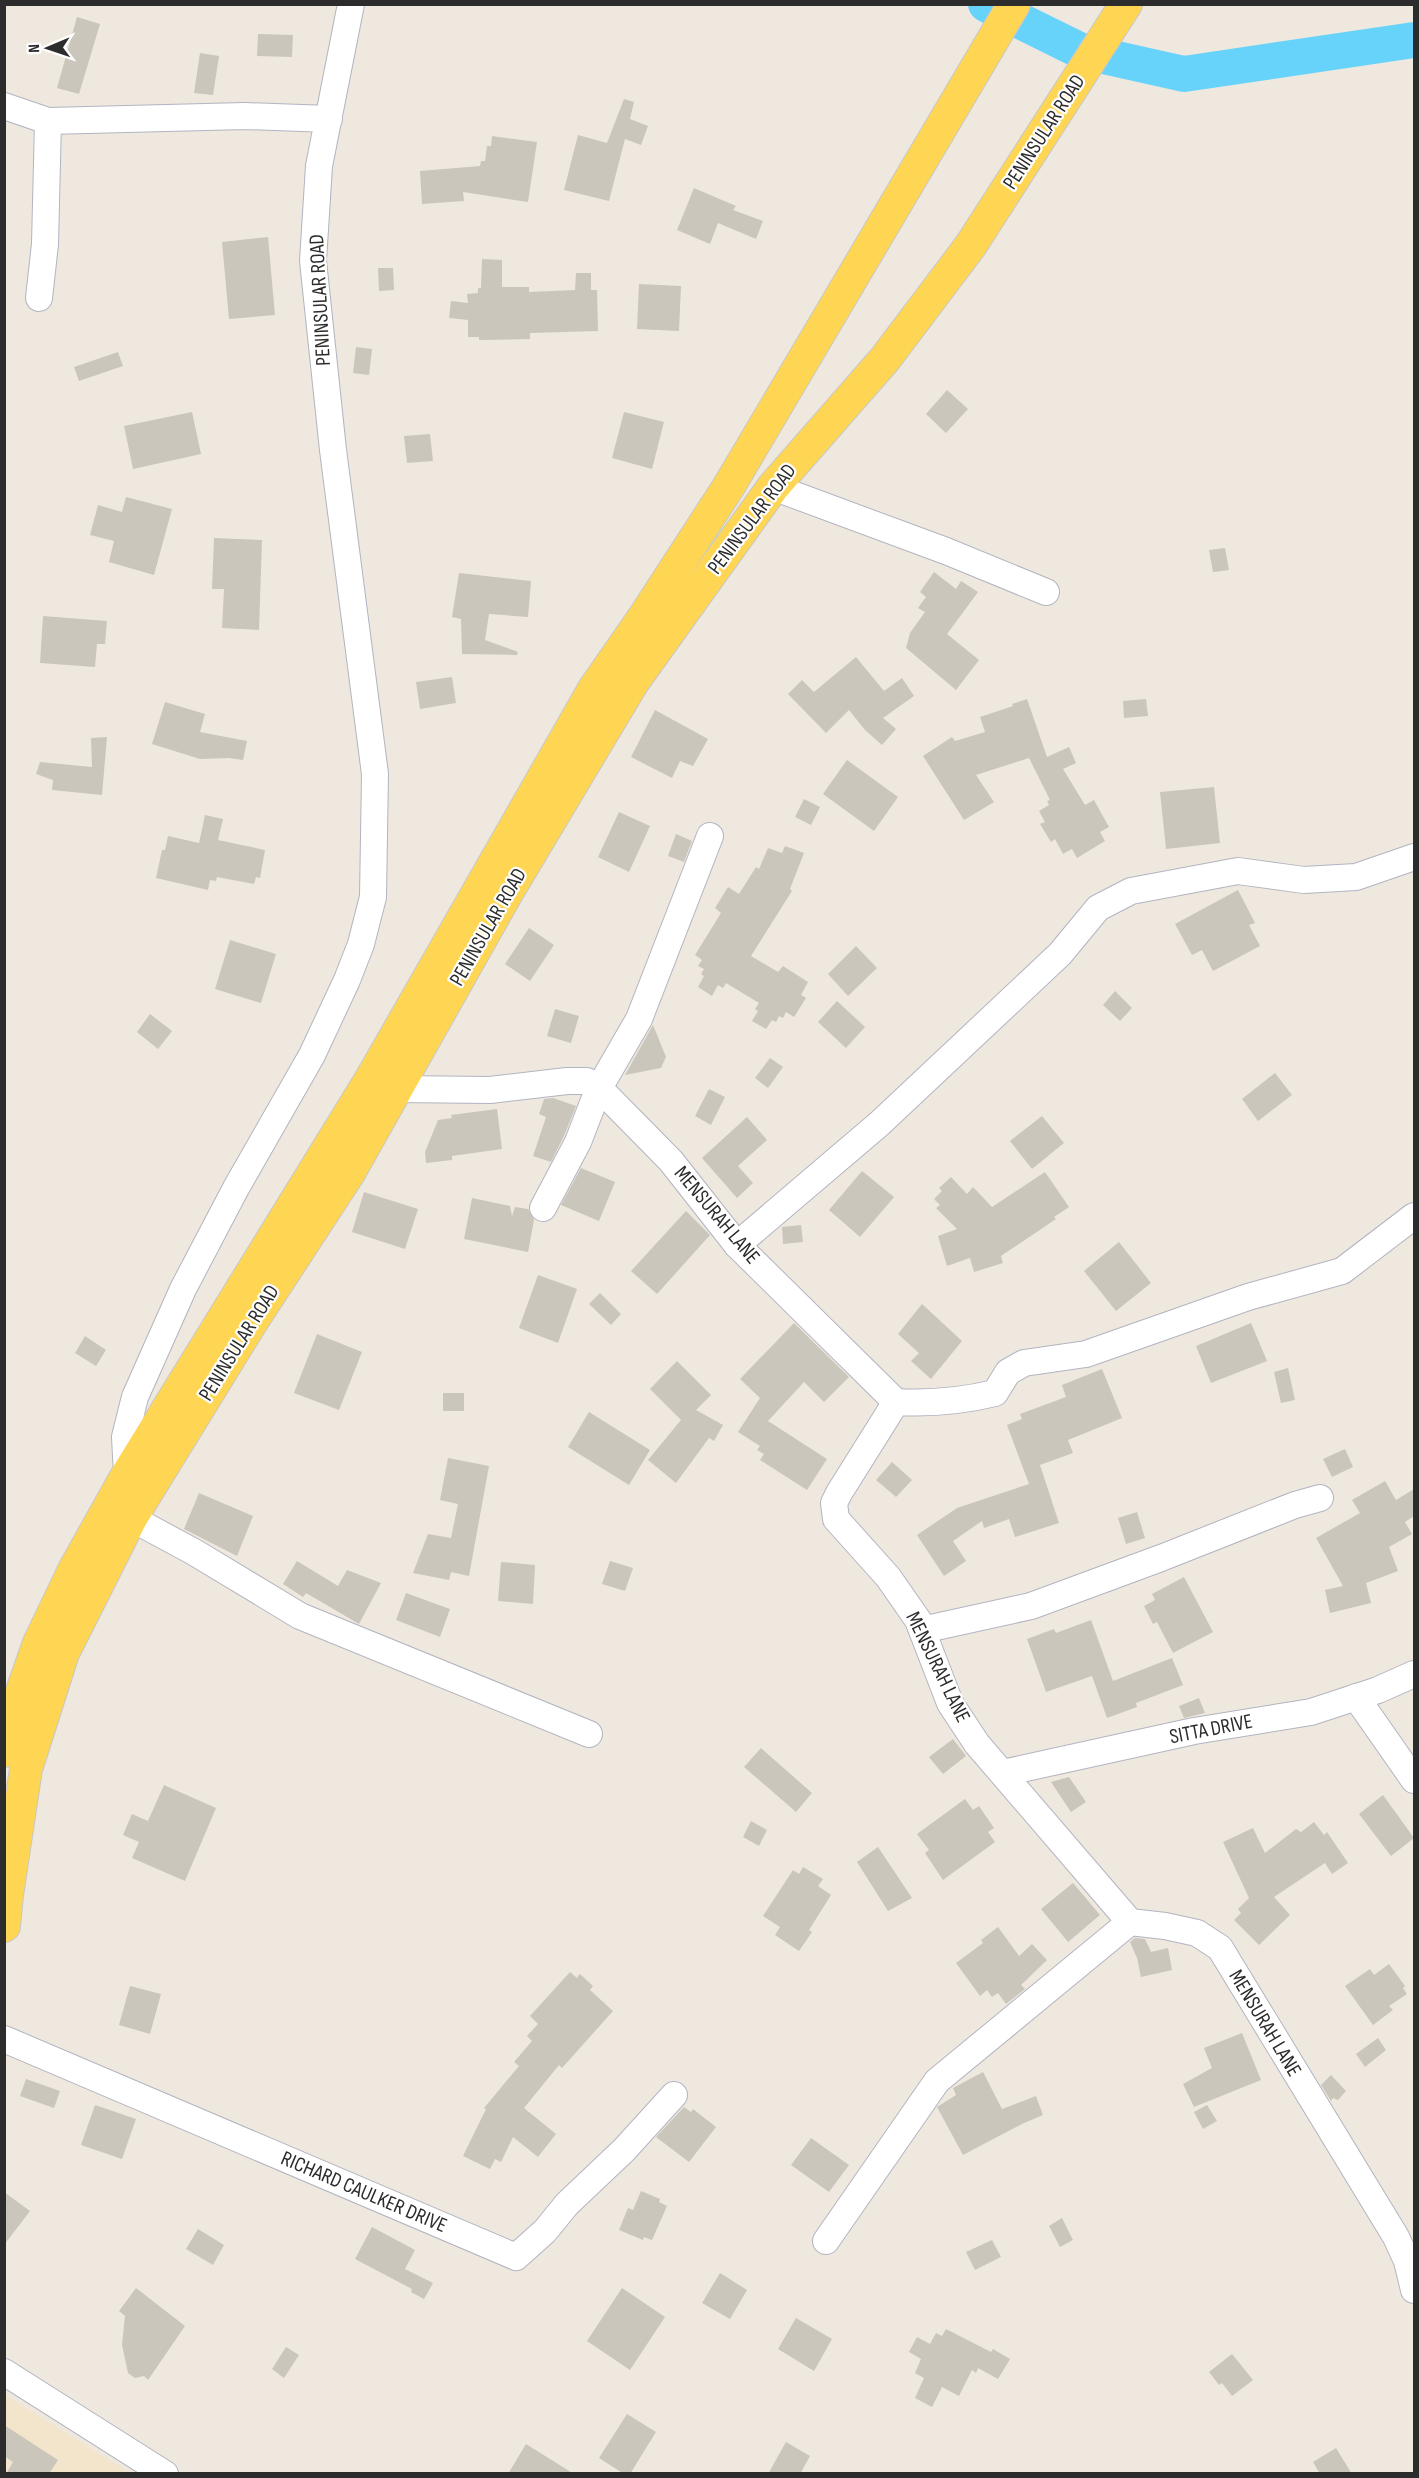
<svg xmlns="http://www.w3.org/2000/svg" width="1419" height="2478" font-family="'Sofia Sans Condensed',sans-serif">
  <rect width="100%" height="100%" fill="#efe8de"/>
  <path fill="#f2e5cc" d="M5,2395L130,2473H5Z"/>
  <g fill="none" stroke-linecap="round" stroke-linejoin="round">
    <path stroke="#68d3fa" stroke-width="36" d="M986,4L1081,51L1184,74L1414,40"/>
  </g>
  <g fill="#cac6bc">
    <path d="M77,17L100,24L79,94L57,88Z"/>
    <path d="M258,34L293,35L292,57L257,56Z"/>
    <path d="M200,53L219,56L213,95L194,93Z"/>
    <path d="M624,99L634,102L630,119L648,126L641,145L625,139L609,201L564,190L578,135L607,143Z"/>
    <path d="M492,136L537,142L528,202L463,192L464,201L422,204L420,171L480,166L481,161H485L487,146H491Z"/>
    <path d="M694,188L736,206L733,210L763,221L756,239L718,223L710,244L677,230Z"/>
    <path d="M268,237L275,315L229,319L222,242Z"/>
    <path d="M482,259L502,260V287H529V292L575,290L576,273H591V290H597L598,331L530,333V339L479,340V337H468V320L449,318L451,301L468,303L467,294L478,293V288H481Z"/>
    <path d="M378,268H393L394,290L379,291Z"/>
    <path d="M639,284L681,286L679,331L637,329Z"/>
    <path d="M356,347L372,349L369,375L353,373Z"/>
    <path d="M118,352L123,366L79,381L74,367Z"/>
    <path d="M947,390L968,409L946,433L926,414Z"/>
    <path d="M192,412L201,454L133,469L124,426Z"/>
    <path d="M624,412L664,422L652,469L612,458Z"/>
    <path d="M430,434L433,461L407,463L404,436Z"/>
    <path d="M126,497L172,509L154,575L109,562L114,541L90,535L98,505L122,512Z"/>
    <path d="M214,538L262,540L259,630L222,628L224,589H212Z"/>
    <path d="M1225,548L1229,570L1213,572L1209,550Z"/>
    <path d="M934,572L956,589L961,581L978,592L947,634L979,660L956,690L906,648L910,633L925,612L918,608L926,597L920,592Z"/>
    <path d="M459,573L531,581L528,617L489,614L485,640L518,652L517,655L462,654L461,619L452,617Z"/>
    <path d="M43,616L107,621L105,644H97L95,667L40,663Z"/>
    <path d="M856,657L884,691L902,678L914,696L883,718L896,729L882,745L865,730L849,710L826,733L788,694L802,680L814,692Z"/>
    <path d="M452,677L456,703L420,709L416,682Z"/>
    <path d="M1027,699L1047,757L1069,747L1076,763L1063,769L1085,805L1094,800L1109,827L1100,832L1105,841L1077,858L1072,849L1063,854L1055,839L1051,842L1040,824L1045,822L1039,811L1049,805L1047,801L1050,800L1029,758L976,775L994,802L964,820L923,756L952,737L955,741L985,732L980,717L1013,706L1012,704Z"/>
    <path d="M1146,699L1148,716L1124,718L1123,701Z"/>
    <path d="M165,702L205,714L200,732L247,741L243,760L229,758L200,759L152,744Z"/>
    <path d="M655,710L708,739L693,766L680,761L672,778L631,757Z"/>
    <path d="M107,737L102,795L52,790L53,780L36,774L40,762L92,767L91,738Z"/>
    <path d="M847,760L898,797L874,831L823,794Z"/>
    <path d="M1214,787L1220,843L1166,849L1160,792Z"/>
    <path d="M804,799L820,807L811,825L795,817Z"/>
    <path d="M619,812L650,826L629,872L598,857Z"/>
    <path d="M205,815L223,819L218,840L265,850L260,878L256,877L254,884L217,877L216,881L210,880L208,890L156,878L162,850H165L168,836L199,843Z"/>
    <path d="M676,834L692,841L684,862L668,856Z"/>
    <path d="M785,846L804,853L790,889L792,891L751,956L778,972L783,966L808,982L801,995L806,998L794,1017L786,1012L783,1018L779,1016L776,1022L772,1020L766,1029L752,1021L758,1011L755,1009L759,1003L726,983L723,988L718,985L712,996L698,987L704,976L701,974L704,969L698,966L702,960L695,955L721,913L715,908L728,887L739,894L756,867L759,869L768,848L782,853Z"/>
    <path d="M1238,890L1255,923L1249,925L1260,946L1213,971L1202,950L1192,955L1175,924Z"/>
    <path d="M529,928L554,945L530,981L505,964Z"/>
    <path d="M230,940L276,954L261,1003L215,989Z"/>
    <path d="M856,946L877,968L848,996L828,974Z"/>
    <path d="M1115,991L1132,1008L1120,1021L1103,1005Z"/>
    <path d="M837,1001L865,1027L846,1048L818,1022Z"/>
    <path d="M555,1009L579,1016L571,1043L547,1036Z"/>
    <path d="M150,1014L172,1031L158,1049L137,1032Z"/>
    <path d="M653,1025L666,1057L661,1068L625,1075Z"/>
    <path d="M770,1058L783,1067L768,1088L755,1078Z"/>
    <path d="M1275,1073L1292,1095L1258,1121L1242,1099Z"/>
    <path d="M709,1089L725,1097L711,1125L695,1116Z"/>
    <path d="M553,1098L576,1106L564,1136L551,1162L533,1156L546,1117L539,1114L544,1099Z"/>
    <path d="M497,1109L502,1149L452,1156V1160L426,1163L425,1152L438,1120L452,1118L451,1115Z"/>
    <path d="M1042,1116L1064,1143L1032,1169L1010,1141Z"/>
    <path d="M747,1117L767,1140L738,1166L753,1183L737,1198L702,1158Z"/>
    <path d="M581,1168L615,1182L599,1221L561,1205Z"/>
    <path d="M862,1171L894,1197L860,1237L829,1210Z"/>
    <path d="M1045,1172L1069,1207L1054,1217L1056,1219L1001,1256L1003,1263L974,1272L970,1258L947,1266L938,1236L957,1229L936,1208L940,1205L934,1199L942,1191L939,1188L951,1177L967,1194L973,1187L992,1207Z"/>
    <path d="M364,1192L418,1209L405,1249L352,1232Z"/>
    <path d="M472,1198L510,1206L512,1216L515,1207L528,1209L534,1220L528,1252L464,1239Z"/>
    <path d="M686,1211L710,1235L657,1294L631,1271Z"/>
    <path d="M801,1225L803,1242L783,1244L782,1227Z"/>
    <path d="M1119,1242L1151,1283L1116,1311L1084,1271Z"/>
    <path d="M538,1275L577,1289L558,1343L519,1328Z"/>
    <path d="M600,1293L621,1314L611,1325L589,1304Z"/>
    <path d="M922,1304L962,1341L931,1379L911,1361L919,1353L898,1334Z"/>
    <path d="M794,1323L849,1377L824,1402L804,1382L768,1421L827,1459L807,1490L760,1460L764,1454L757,1450L760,1446L738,1432L760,1398L740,1379Z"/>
    <path d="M1251,1323L1267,1361L1211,1383L1196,1346Z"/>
    <path d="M317,1334L362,1352L339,1410L294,1393Z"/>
    <path d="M85,1336L106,1350L96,1366L75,1353Z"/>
    <path d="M677,1361L711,1395L696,1410L723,1425L714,1441L709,1438L676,1483L648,1460L681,1420L650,1389Z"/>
    <path d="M1288,1368L1295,1400L1281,1403L1274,1372Z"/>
    <path d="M1102,1369L1122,1418L1068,1440L1073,1453L1040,1465L1059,1523L1015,1537L1009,1519L984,1528L982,1521L953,1541L966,1561L944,1576L917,1535L957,1508L1029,1484L1007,1425L1022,1419L1020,1414L1066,1397L1062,1385Z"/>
    <rect x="443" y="1393" width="21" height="18"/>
    <path d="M589,1412L650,1450L629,1485L568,1447Z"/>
    <path d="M1345,1449L1353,1467L1332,1477L1323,1459Z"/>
    <path d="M448,1458L489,1466L469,1576L451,1572L449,1580L413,1573L428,1534L451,1538L458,1504L440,1500Z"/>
    <path d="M892,1462L912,1480L896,1497L876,1480Z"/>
    <path d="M1385,1481L1396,1500L1414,1489V1516L1405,1522L1412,1534L1389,1547L1398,1571L1366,1583L1371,1603L1330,1613L1325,1590L1343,1586L1316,1538L1360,1513L1352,1500Z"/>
    <path d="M199,1493L253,1516L237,1556L184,1529Z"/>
    <path d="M1137,1512L1145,1538L1126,1544L1118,1518Z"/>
    <path d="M297,1561L338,1586L347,1570L381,1583L359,1624L306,1593L303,1597L283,1584Z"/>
    <path d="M610,1561L633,1568L625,1591L602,1584Z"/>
    <path d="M501,1562L535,1565L533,1604L498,1601Z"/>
    <path d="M1184,1577L1213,1632L1173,1653L1157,1622L1153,1624L1144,1606L1155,1600L1152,1594Z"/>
    <path d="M406,1593L450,1609L440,1637L396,1620Z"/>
    <path d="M1091,1620L1113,1681L1172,1658L1183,1685L1136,1703L1137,1707L1107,1718L1092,1676L1046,1692L1027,1639L1054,1629L1056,1633Z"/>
    <path d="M1199,1698L1205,1713L1184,1718L1179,1706Z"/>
    <path d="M953,1739L966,1756L943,1774L929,1757Z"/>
    <path d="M761,1748L812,1793L796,1812L744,1767Z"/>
    <path d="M1069,1777L1086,1802L1071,1812L1051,1782Z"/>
    <path d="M164,1785L216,1808L185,1881L132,1858L139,1842L123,1835L132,1814L148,1821Z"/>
    <path d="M1383,1795L1414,1838L1391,1856L1359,1814Z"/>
    <path d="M965,1799L973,1810L979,1806L994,1828L988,1832L995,1842L943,1880L925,1853L929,1850L917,1834Z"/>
    <path d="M751,1821L767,1830L759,1846L743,1837Z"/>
    <path d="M1314,1822L1324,1835L1327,1832L1348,1863L1332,1874L1325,1863L1274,1897L1290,1915L1259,1945L1234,1920L1241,1913L1238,1909L1249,1898L1223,1842L1253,1828L1265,1853L1296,1829L1301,1832Z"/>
    <path d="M878,1847L912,1898L888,1911L857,1862Z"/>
    <path d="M803,1867L823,1879L818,1886L831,1895L809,1930L812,1932L799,1951L775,1935L780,1927L763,1916L793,1870L799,1874Z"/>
    <path d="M1073,1883L1100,1915L1068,1942L1041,1909Z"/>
    <path d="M998,1927L1019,1956L1032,1944L1047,1960L1021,1985L1025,1989L1006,2004L998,1993L992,1997L987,1990L980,1996L956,1963L983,1943L981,1940Z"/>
    <path d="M1135,1938L1145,1939L1151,1952L1168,1948L1172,1970L1141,1977L1137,1958L1130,1942Z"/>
    <path d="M1389,1964L1405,1986L1403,1988L1407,1994L1389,2006L1393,2010L1373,2025L1345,1986L1370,1969L1374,1975Z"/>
    <path d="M570,1972L577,1978L580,1974L593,1986L590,1990L613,2011L562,2068L559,2065L524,2108L556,2134L538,2157L513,2137L501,2162L495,2159L490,2169L463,2156L486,2109L484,2108L519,2066L514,2062L532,2041L527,2036L538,2024L530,2016Z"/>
    <path d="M130,1986L161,1994L150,2034L119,2025Z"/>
    <path d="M1242,2033L1261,2080L1194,2107L1183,2084L1212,2068L1204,2048Z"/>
    <path d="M1378,2038L1386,2050L1365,2067L1356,2054Z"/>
    <path d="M983,2072L1002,2109L1036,2096L1043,2115L1022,2124L963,2155L937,2107L956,2095L953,2088Z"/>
    <path d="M1331,2075L1346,2091L1338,2100L1333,2098L1331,2101L1321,2085Z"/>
    <path d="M26,2079L60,2091L54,2108L20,2096Z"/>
    <path d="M95,2105L136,2119L122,2159L81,2145Z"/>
    <path d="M1207,2105L1217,2121L1203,2129L1194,2112Z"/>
    <path d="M684,2107L691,2112L693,2109L716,2127L689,2162L656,2137Z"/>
    <path d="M811,2138L849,2165L829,2192L791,2165Z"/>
    <path d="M641,2191L660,2199L659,2202L667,2206L652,2240L644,2237L643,2240L619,2230L628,2208L633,2210Z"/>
    <path d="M4,2192L30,2211L4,2245Z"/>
    <path d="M1062,2218L1073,2240L1060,2247L1049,2226Z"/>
    <path d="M372,2227L415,2250L405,2269L433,2283L424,2299L411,2292L412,2289L355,2259Z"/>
    <path d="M198,2229L224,2245L213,2265L186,2249Z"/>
    <path d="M992,2240L1001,2257L975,2270L966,2252Z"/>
    <path d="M720,2273L747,2290L730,2319L702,2303Z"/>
    <path d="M136,2288L185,2326L148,2380L144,2376L135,2378L128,2373L122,2345L125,2316L119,2311Z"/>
    <path d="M622,2288L665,2317L630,2370L587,2341Z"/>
    <path d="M796,2318L832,2339L814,2371L778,2349Z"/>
    <path d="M946,2329L991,2352L993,2349L1010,2359L998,2379L978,2368L976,2373L972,2370L959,2396L942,2387L932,2407L915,2398L924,2378L915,2373L921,2359L909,2352L917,2337L930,2344L936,2333L942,2336Z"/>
    <path d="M286,2347L299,2355L284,2378L272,2369Z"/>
    <path d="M1232,2354L1253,2380L1232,2396L1222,2383L1219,2385L1209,2372Z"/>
    <path d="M627,2414L656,2432L630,2474H624L599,2458Z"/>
    <path d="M4,2425L58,2460L49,2474H6L13,2462L4,2456Z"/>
    <path d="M786,2442L810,2456L800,2474H768Z"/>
    <path d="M526,2444L574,2474H508Z"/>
    <path d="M1336,2448L1352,2474H1320L1313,2462Z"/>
  </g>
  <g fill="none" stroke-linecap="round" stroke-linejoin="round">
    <defs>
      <g id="minor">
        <path d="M4,106L48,121L245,116L329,119"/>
        <path d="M39,298L45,244L48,121"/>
        <path d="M773,487L946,551L1046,592"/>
        <path d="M395,1089L490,1090L567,1081H587L608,1097L671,1161L737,1245L896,1402"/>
        <path d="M543,1208L578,1142L598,1090L639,1019L710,836"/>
        <path d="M737,1245L879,1124L1060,954L1098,908L1131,891L1238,871L1304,880L1356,877L1414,857"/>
        <path d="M896,1402L839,1493L834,1503L836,1519L888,1577L918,1620L950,1703L977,1744L1130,1922L1165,1926L1197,1933L1220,1948L1396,2237L1407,2261L1414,2290"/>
        <path d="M896,1402C931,1404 962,1401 995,1393L1008,1372L1024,1363L1086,1354L1248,1297L1342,1271L1414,1216"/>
        <path d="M127,1475L125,1437L135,1397L183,1289L236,1188L312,1055L347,980L361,944L373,897L375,774L333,450L313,261L319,166L351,4"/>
        <path d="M131,1518L194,1552L300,1616L589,1734"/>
        <path d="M922,1630L1031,1606L1161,1558L1295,1505L1320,1498"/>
        <path d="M1356,1697L1414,1780"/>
        <path d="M1003,1773L1194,1731L1311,1712L1378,1690L1414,1674"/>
        <path d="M4,2039L516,2257L545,2231L567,2204L624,2150L674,2095"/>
        <path d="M826,2241L937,2081L1130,1922"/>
        <path d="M4,2372L165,2474"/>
      </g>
      <g id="major">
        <path d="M4,1751L13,1717L39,1643L74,1570L127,1475L371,1079L594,689L644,617L729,486L1014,4"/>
        <path d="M4,1926L7,1895L26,1769L63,1653L131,1518L251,1323L349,1173L508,891L633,682L773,487L885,359L971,245L1126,4"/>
      </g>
    </defs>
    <use href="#minor" stroke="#b2b4c1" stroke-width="28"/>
    <use href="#major" stroke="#c8c8c8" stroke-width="34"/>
    <use href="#minor" stroke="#fff" stroke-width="26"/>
    <use href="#major" stroke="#fed654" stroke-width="32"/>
  </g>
  <g text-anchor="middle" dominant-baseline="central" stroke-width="4.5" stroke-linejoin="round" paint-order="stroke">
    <g font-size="21" fill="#2c2c2c" stroke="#fff">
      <text transform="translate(1044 132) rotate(-57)">PENINSULAR ROAD</text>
      <text transform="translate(320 300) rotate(-93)">PENINSULAR ROAD</text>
      <text transform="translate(752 519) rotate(-53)">PENINSULAR ROAD</text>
      <text transform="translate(488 927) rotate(-60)">PENINSULAR ROAD</text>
      <text transform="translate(717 1215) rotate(50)">MENSURAH LANE</text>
      <text transform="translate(239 1343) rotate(-58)">PENINSULAR ROAD</text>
      <text transform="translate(938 1667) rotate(64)">MENSURAH LANE</text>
      <text transform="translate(1211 1729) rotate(-11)">SITTA DRIVE</text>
      <text transform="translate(1265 2023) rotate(59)">MENSURAH LANE</text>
      <text transform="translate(364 2192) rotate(23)">RICHARD CAULKER DRIVE</text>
    </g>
  </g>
  <rect width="1419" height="2478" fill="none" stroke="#2c2c2c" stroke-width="12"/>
  <g transform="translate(48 48) rotate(268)" stroke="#ffffff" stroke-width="4.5" paint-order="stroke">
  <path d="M0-4.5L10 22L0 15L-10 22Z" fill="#2c2c2c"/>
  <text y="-9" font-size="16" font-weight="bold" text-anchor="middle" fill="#2c2c2c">N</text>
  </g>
</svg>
